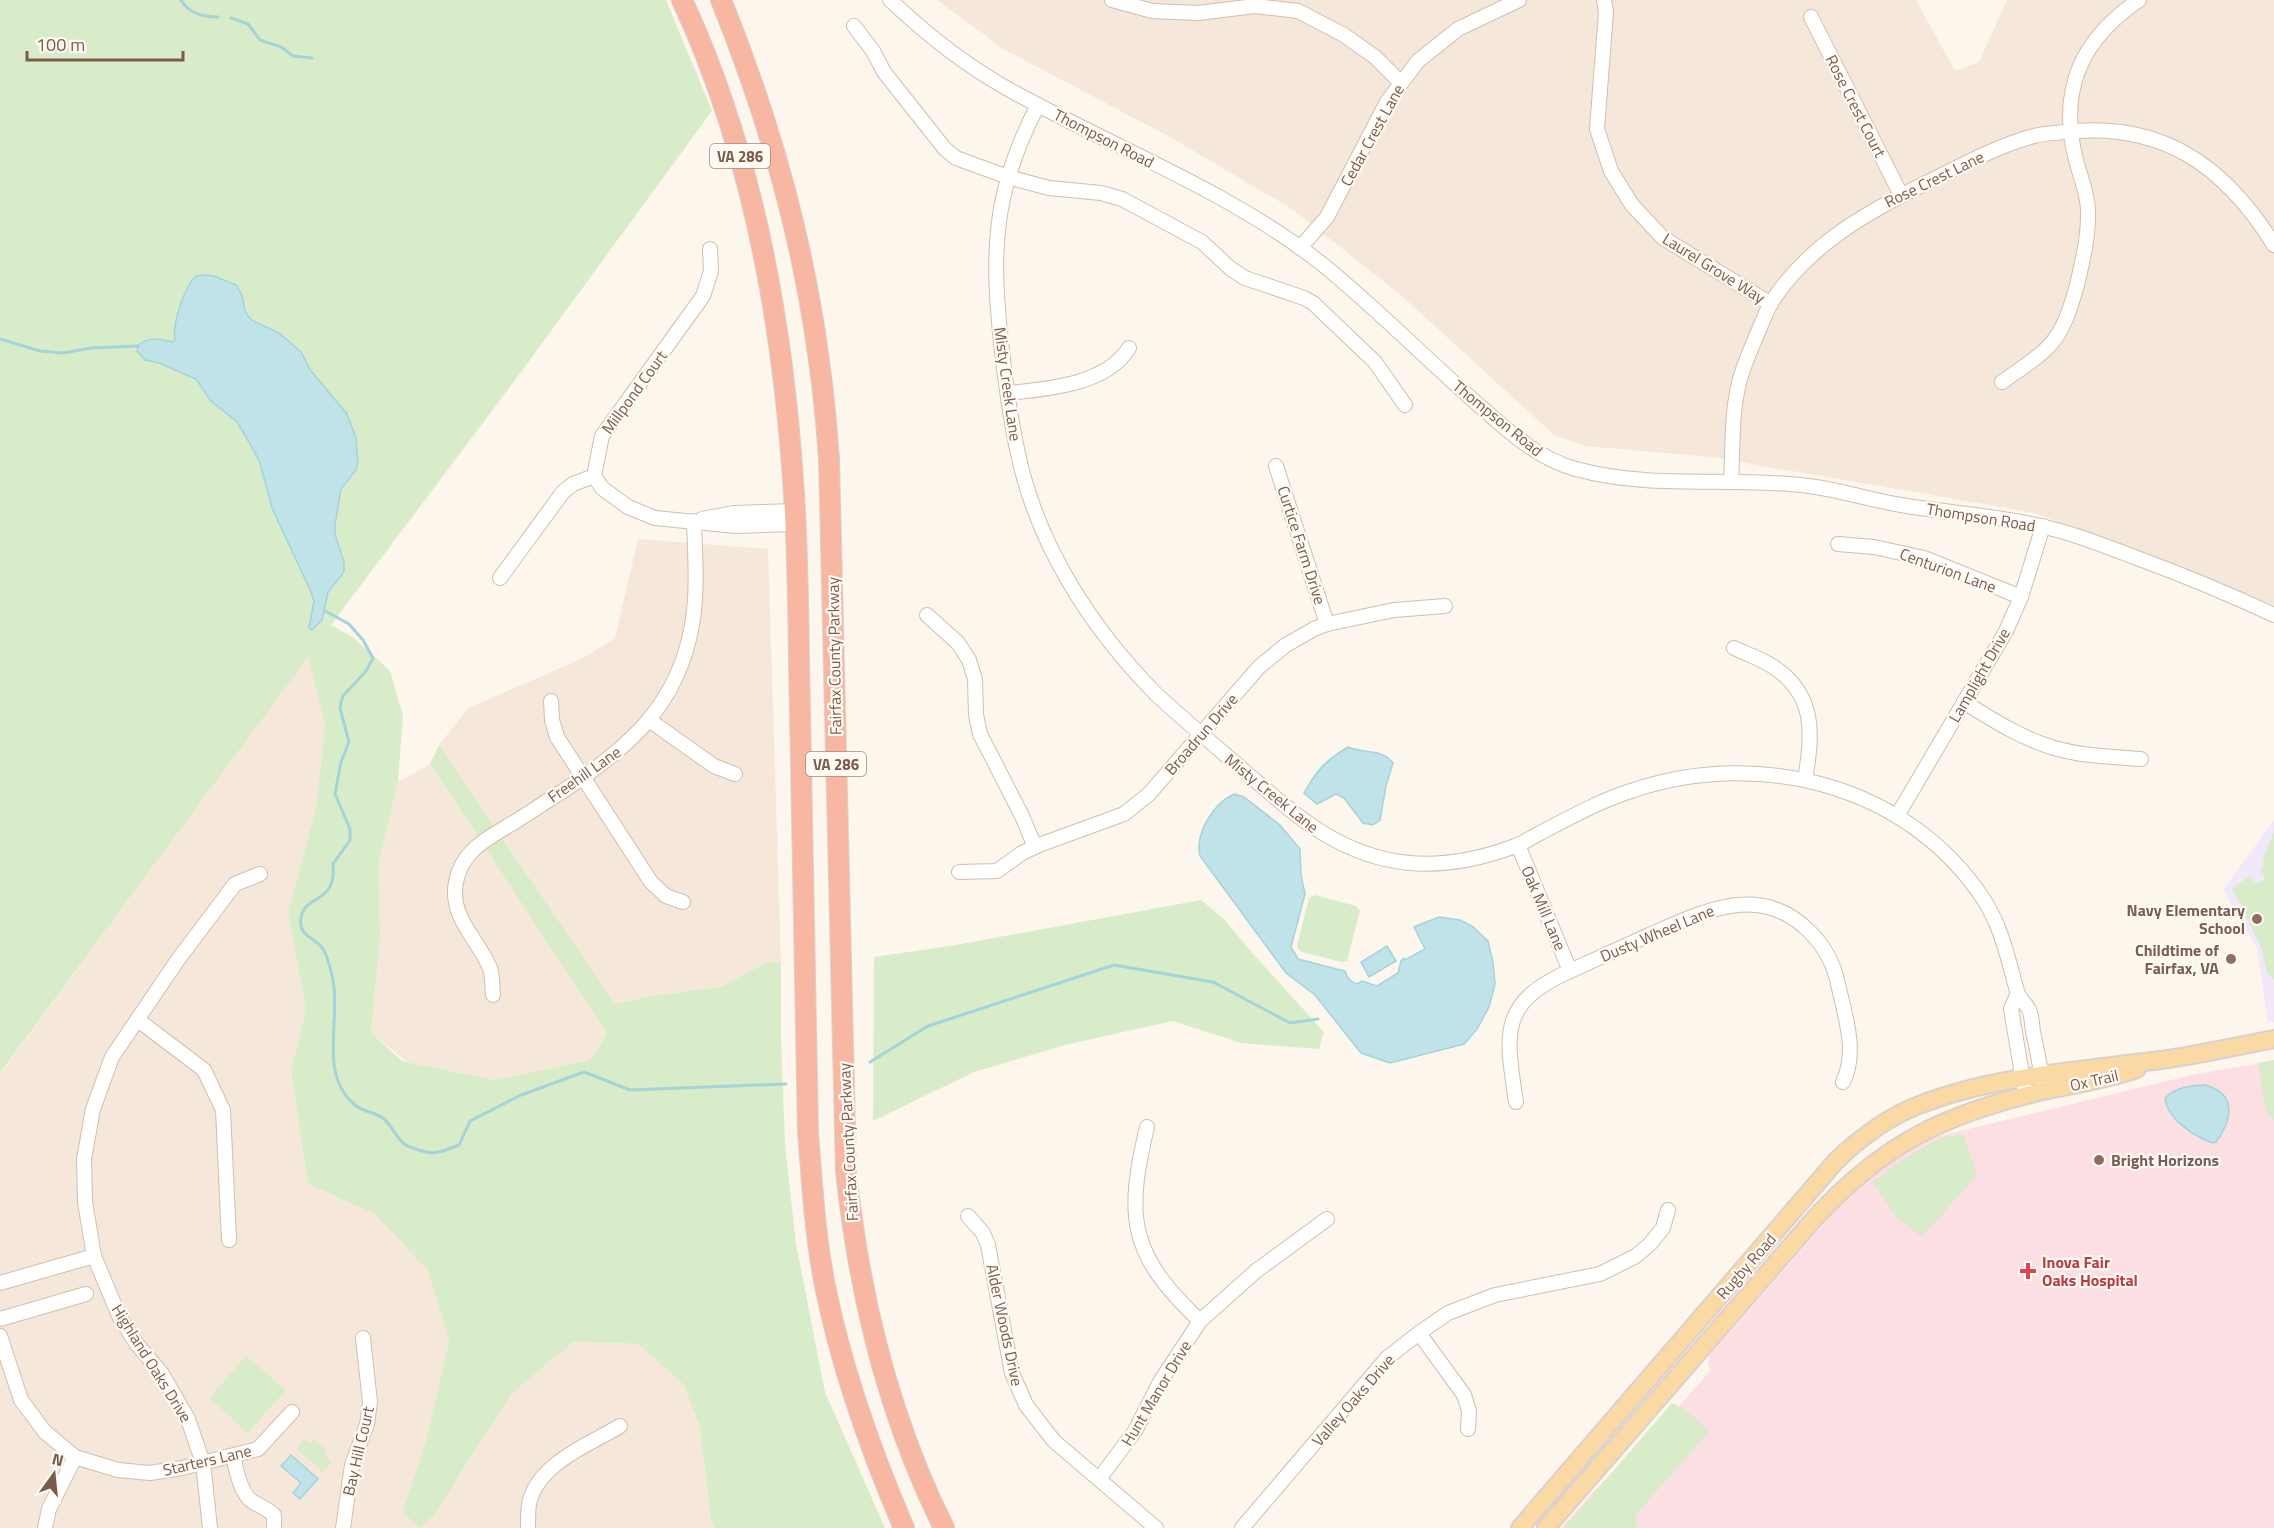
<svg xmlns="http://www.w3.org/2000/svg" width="2274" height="1528" font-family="'Titillium Web',sans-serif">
  <rect width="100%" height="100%" fill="#fdf6ec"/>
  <g fill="#f5e8da">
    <path d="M937,0H1916L1955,71L1979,62L2007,0H2274V608L2035,513L1711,457L1585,446L1554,435L1402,296L1292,209L1170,137L1005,50Z"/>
    <path d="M638,539L768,549L781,962L765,963L721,987L650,996L615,1004L439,745L467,709L585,657L615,638Z"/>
    <path d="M308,656L325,724L316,809L288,912L306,1010L291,1072L308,1184L373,1213L428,1270L449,1341L428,1433L403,1512L434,1515L511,1393L573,1342L638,1344L684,1385L700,1428L711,1520L714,1528H0V1074Z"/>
    <path d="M430,764L607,1033L590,1060L495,1080L407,1062L371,1033L380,938L379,861L398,782Z"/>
  </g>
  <path fill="#f3e8fa" d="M2274,820V1022L2268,1023L2257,948L2223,890Z"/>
  <path fill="#fbdfe3" d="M2274,1061V1528H1561L1594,1491L1679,1406L1711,1370L1708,1365L1709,1356L1857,1186L1915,1142L2196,1074Z"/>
  <g fill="#d8ecc9">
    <path d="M0,0H666L712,111L518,376L331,625L354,638L390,671L403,716L398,782L379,861L380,938L371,1033L402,1061L495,1080L590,1060L607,1033L430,764L439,745L615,1004L650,996L721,987L765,963L781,962V1041L785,1144L796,1244L825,1392L885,1528H714L711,1520L700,1428L684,1385L638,1344L573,1342L511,1394L434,1515L419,1528L403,1512L428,1433L449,1341L428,1270L373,1213L308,1184L291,1072L306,1010L288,912L316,809L325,724L308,657L0,1073Z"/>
    <path d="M2274,832V980L2267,973L2261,947L2232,888L2250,876L2254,883L2262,882L2265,878L2263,873L2259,872L2264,864L2263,858Z"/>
    <path d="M1315,895L1356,906L1360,911L1347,961L1341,962L1299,951L1297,946L1309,898Z"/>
    <path d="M1201,900L1224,919L1254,955L1324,1032L1319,1049L1241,1043L1173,1021L1069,1044L974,1072L873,1121L874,957L956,945Z"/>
    <path d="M2274,1060V1120L2266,1112L2258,1063Z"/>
    <path d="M1963,1134L1977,1175L1922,1237L1896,1217L1872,1182L1902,1160L1940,1138Z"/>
    <path d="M246,1356L286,1390L248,1433L209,1398Z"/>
    <path d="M1672,1403C1688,1409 1696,1421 1710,1431L1636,1514L1637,1528H1564Z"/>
    <path d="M305,1438L309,1443L314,1440L326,1450V1457L331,1462L322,1472L296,1448Z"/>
  </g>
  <g fill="#bfe3e8" stroke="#a5d3da" stroke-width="1.5">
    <path d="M204,275L214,276L236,285L242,295L245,311L248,316L253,321L279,333L301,352L311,371L347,414L356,438L358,463L356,470L341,489L335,525V534L344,562V572L328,592L322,620L312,630L309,628L314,601L311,592L272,508L260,463L253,449L237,422L211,401L196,379L159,363L145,360L137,351L138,346C147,336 160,339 172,342L175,340C172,325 184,287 196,276Z"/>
    <path d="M1348,747C1363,754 1382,748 1393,763L1386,786L1380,820L1373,825L1363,823L1344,798L1336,794L1317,804L1304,793C1317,770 1325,761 1348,747Z"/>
    <path d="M1234,794L1244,797L1280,825L1300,849L1301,875L1305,894L1291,947L1298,959L1345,971C1347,978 1350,982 1357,984L1362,981L1377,986L1398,973L1401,961L1404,958L1405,960L1425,949L1414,927L1439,917L1460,920L1472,926L1488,941L1493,962L1495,984L1489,1007L1477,1029L1464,1044L1390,1063L1361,1053L1315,995L1286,973L1200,856C1195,833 1213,804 1234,794Z"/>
    <path d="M1387,946L1396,961L1369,977L1361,962Z"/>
    <path d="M2205,1085C2238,1094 2232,1120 2216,1142L2213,1143C2195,1137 2167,1119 2165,1098C2174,1088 2192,1085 2205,1085Z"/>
    <path d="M291,1455L318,1479L300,1499L293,1493L301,1483L281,1466Z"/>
  </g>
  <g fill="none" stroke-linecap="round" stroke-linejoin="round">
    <g stroke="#a5d3da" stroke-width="3">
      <path d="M181,0C189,14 203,17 218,17"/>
      <path d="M231,18L248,24L260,40L281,47L293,56L312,58"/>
      <path d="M0,339L40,351L63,353L91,348L138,346"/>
      <path d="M325,611L349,624L363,640L373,658L366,671L343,696L341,702L340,708L349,742L341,762L335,794L350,829V840L333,864C337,905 305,893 301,918C298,937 315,937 323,949C328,956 331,972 333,980C341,1020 318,1075 355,1105C363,1112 376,1112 384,1119C392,1126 396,1137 404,1144C407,1146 412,1148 416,1149C435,1156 441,1152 459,1145L470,1121L521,1095L584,1072L630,1090L786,1084"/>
      <path d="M870,1062L928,1026L1114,965L1213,982L1290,1023L1318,1019"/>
    </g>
    <defs>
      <g id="minor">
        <path d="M890,0C926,34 965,65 1008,89C1112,147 1228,190 1322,264C1374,306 1422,355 1473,400C1504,427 1535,458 1576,469C1652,490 1732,476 1809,486C1841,490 1870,500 1901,505C1947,513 1994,515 2040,526C2073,533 2105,546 2137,558C2183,575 2229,594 2274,615"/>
        <path d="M1112,0L1152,11L1198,13L1255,6L1298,11L1344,35L1375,57L1400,82"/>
        <path d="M1604,0L1606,12L1597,129L1611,171L1632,205L1663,238L1771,304"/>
        <path d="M1811,17L1901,195"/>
        <path d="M854,26L873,51L884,72L945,149L956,158L1008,177L1049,188L1101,193L1122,199L1202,242L1231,269L1245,278L1304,298L1313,303L1375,362L1405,405"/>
        <path d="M1038,105C992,193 991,254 1002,351C1006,387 1011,423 1019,458C1039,548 1092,629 1156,694C1184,720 1213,744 1242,769C1293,813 1338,856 1409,863C1445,866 1481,859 1515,846C1524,843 1532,837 1540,833C1571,817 1601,800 1634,790C1760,748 1909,785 1984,900C2002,928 2008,959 2017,991C2019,999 2026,1003 2029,1010C2032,1016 2032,1025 2033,1032C2037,1049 2040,1066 2043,1083"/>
        <path d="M1300,248L1327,217L1387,102L1418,61L1458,29L1519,0"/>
        <path d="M2002,382C2017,371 2036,360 2049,346C2065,329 2071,306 2077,285C2083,259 2089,235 2088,209C2087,190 2079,174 2075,156C2059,88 2082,39 2139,0"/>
        <path d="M1008,393C1047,389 1106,385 1129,348"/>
        <path d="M1276,466L1327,624"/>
        <path d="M594,476L602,488L628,507L655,518L736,526L795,524"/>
        <path d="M1731,482C1733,450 1731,415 1739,383C1743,366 1751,349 1758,332C1762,323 1766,312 1771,303C1807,246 1867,212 1926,183C1961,166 1996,146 2034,136C2044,133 2055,133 2065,132C2162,121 2225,166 2274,245"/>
        <path d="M702,519L734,513L794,511"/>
        <path d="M1838,544L1874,547L1924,558L2021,597"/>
        <path d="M500,578L563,492L573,484L594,476L602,436L703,296L711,271L710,249"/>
        <path d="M927,615L958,643L969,660L975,679L976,715L980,734L1022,816L1035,847"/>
        <path d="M1734,648C1747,654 1761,659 1772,666C1816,694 1813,734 1805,779"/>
        <path d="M551,701L552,720L557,737L651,882L666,896L683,902"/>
        <path d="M1964,702C1993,720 2021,738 2054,748C2082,756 2113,757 2141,759"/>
        <path d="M649,720L714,766L735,774"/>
        <path d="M1897,816L2006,631L2021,597L2043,526"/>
        <path d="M1518,845L1570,971"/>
        <path d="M959,872L997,871L1022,853L1039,845L1124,814L1149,794L1259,667L1286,645L1314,629L1327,624L1394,610L1445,606"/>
        <path d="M493,995C492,987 493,976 490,968C478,939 449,917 456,882C462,850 488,838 513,823C530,813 546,801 563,791C628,748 678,706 692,625C698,591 695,555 694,521"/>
        <path d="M2017,995L2011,1009L2024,1086"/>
        <path d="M138,1020L204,1070L223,1110L229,1240"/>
        <path d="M1516,1102C1506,1034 1498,1003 1570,971C1596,959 1623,947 1649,935C1703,912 1760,881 1810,932C1825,947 1834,964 1838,984C1845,1016 1858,1052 1843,1082"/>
        <path d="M1147,1127C1125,1219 1130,1255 1200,1321"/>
        <path d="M968,1216L983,1233L988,1245L1012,1373L1026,1405L1054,1441L1156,1528"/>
        <path d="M0,1283L94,1256"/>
        <path d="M0,1319L86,1294"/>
        <path d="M1419,1333L1464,1395L1469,1411L1468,1429"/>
        <path d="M0,1336L21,1400L45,1432L75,1457L118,1470L150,1473L182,1468L258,1449L292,1412"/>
        <path d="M233,1457C237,1471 239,1487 249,1499C256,1505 267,1508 274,1515V1528"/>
        <path d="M1099,1479L1135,1431L1160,1382L1200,1321L1256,1271L1327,1219"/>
        <path d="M45,1528L49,1509L75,1457"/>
        <path d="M210,1528L203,1463L188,1419L162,1374L136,1343L120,1318L94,1256L85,1202L84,1159L93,1109L112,1057L177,961L235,884L260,874"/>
        <path d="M343,1528L352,1465L367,1424L370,1402L363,1338"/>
        <path d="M528,1528C528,1520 528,1512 529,1504C537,1464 588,1445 620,1426"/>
        <path d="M1242,1528L1387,1358L1419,1333L1448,1313L1495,1295L1600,1274L1636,1256L1650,1244L1663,1228L1668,1210"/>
      </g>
      <g id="major">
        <path d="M1520,1528L1836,1161C1860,1138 1887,1117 1919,1105C1992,1076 2083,1070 2161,1060C2199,1055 2237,1046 2274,1039"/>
        <path d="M1546,1528L1815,1218C1884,1143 1945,1114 2043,1091C2074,1084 2106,1080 2137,1069"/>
      </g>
      <g id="highway">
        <path d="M682,0C752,150 782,316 793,480C799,557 798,634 800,711C803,851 806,991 808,1132C812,1183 815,1235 825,1286C842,1370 870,1449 904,1528"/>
        <path d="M721,0C782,151 818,296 829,459L846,1171C859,1295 888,1416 944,1528"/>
      </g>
    </defs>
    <use href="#minor" stroke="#d1beb0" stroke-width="16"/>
    <use href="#major" stroke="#dad1cd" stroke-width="20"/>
    <use href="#highway" stroke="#dad1cd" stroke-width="22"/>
    <use href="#minor" stroke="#fff" stroke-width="14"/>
    <use href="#major" stroke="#fbd9a5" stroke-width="16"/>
    <use href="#highway" stroke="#f7b7a3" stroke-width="20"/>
  </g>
  <g fill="#8d6e63" stroke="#fffaf3" stroke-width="2">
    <circle cx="2257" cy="919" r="6"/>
    <circle cx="2231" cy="959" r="6"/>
    <circle cx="2099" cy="1160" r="6"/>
  </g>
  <path fill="#e0444e" stroke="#fffaf3" stroke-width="2" d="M2025 1262h6v6h6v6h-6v6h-6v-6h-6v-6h6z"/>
  <g text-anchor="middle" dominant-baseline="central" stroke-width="4.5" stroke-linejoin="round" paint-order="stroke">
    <g fill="#fffaf3" stroke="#a28b7f" stroke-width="1.5">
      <rect x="710" y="144" width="60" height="24" rx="4.5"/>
      <rect x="806" y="752" width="60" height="24" rx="4.5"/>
    </g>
    <g font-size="15" font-weight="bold" fill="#7a5c4d">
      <text x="740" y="156">VA 286</text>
      <text x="836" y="764">VA 286</text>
    </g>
    <g font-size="16" fill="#7a5c4d" stroke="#fffaf3">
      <text transform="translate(1856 106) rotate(63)">Rose Crest Court</text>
      <text transform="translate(1372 135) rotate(-61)">Cedar Crest Lane</text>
      <text transform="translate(1104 138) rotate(27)">Thompson Road</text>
      <text transform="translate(1934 179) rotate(-26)">Rose Crest Lane</text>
      <text transform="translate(1714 268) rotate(32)">Laurel Grove Way</text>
      <text transform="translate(1008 384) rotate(82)">Misty Creek Lane</text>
      <text transform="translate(634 392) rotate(-54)">Millpond Court</text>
      <text transform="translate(1498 418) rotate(39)">Thompson Road</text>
      <text transform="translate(1981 517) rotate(9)">Thompson Road</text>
      <text transform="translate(1302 545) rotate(72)">Curtice Farm Drive</text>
      <text transform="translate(1948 570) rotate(20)">Centurion Lane</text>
      <text transform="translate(834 656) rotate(-91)">Fairfax County Parkway</text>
      <text transform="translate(1979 675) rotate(-60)">Lamplight Drive</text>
      <text transform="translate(1201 734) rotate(-49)">Broadrun Drive</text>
      <text transform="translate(584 774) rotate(-35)">Freehill Lane</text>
      <text transform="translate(1272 793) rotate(39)">Misty Creek Lane</text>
      <text transform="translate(1544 908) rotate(67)">Oak Mill Lane</text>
      <text transform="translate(1657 933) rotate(-23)">Dusty Wheel Lane</text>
      <text transform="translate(2094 1080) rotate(-13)">Ox Trail</text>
      <text transform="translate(848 1142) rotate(-93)">Fairfax County Parkway</text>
      <text transform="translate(1746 1266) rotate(-49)">Rugby Road</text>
      <text transform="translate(1005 1325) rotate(78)">Alder Woods Drive</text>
      <text transform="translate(152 1363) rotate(58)">Highland Oaks Drive</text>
      <text transform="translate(1156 1393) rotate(-59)">Hunt Manor Drive</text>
      <text transform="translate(1353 1400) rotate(-49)">Valley Oaks Drive</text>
      <text transform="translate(358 1451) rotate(-77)">Bay Hill Court</text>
      <text transform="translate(207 1460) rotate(-13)">Starters Lane</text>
    </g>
    <g font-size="16" font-weight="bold" fill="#785e54" stroke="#fffaf3" text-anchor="end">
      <text x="2245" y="910">Navy Elementary<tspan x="2245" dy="18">School</tspan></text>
      <text x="2219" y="950">Childtime of<tspan x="2219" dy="18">Fairfax, VA</tspan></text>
      <text x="2111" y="1160" text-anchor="start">Bright Horizons</text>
    </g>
    <g font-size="16" font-weight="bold" fill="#be3a42" stroke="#fffaf3" text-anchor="start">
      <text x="2042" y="1262">Inova Fair<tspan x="2042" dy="18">Oaks Hospital</tspan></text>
    </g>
  </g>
  <g transform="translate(54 1474) rotate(15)" stroke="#fffaf3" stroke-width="4.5" paint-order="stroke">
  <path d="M0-4.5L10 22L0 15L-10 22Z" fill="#7a5c4d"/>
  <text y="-9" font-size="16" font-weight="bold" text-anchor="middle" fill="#7a5c4d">N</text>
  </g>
  <path d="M27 51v9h156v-9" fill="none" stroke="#7a5c4d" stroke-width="3"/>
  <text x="36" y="51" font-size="18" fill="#7a5c4d" stroke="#fffaf3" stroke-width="4.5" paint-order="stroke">100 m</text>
</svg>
